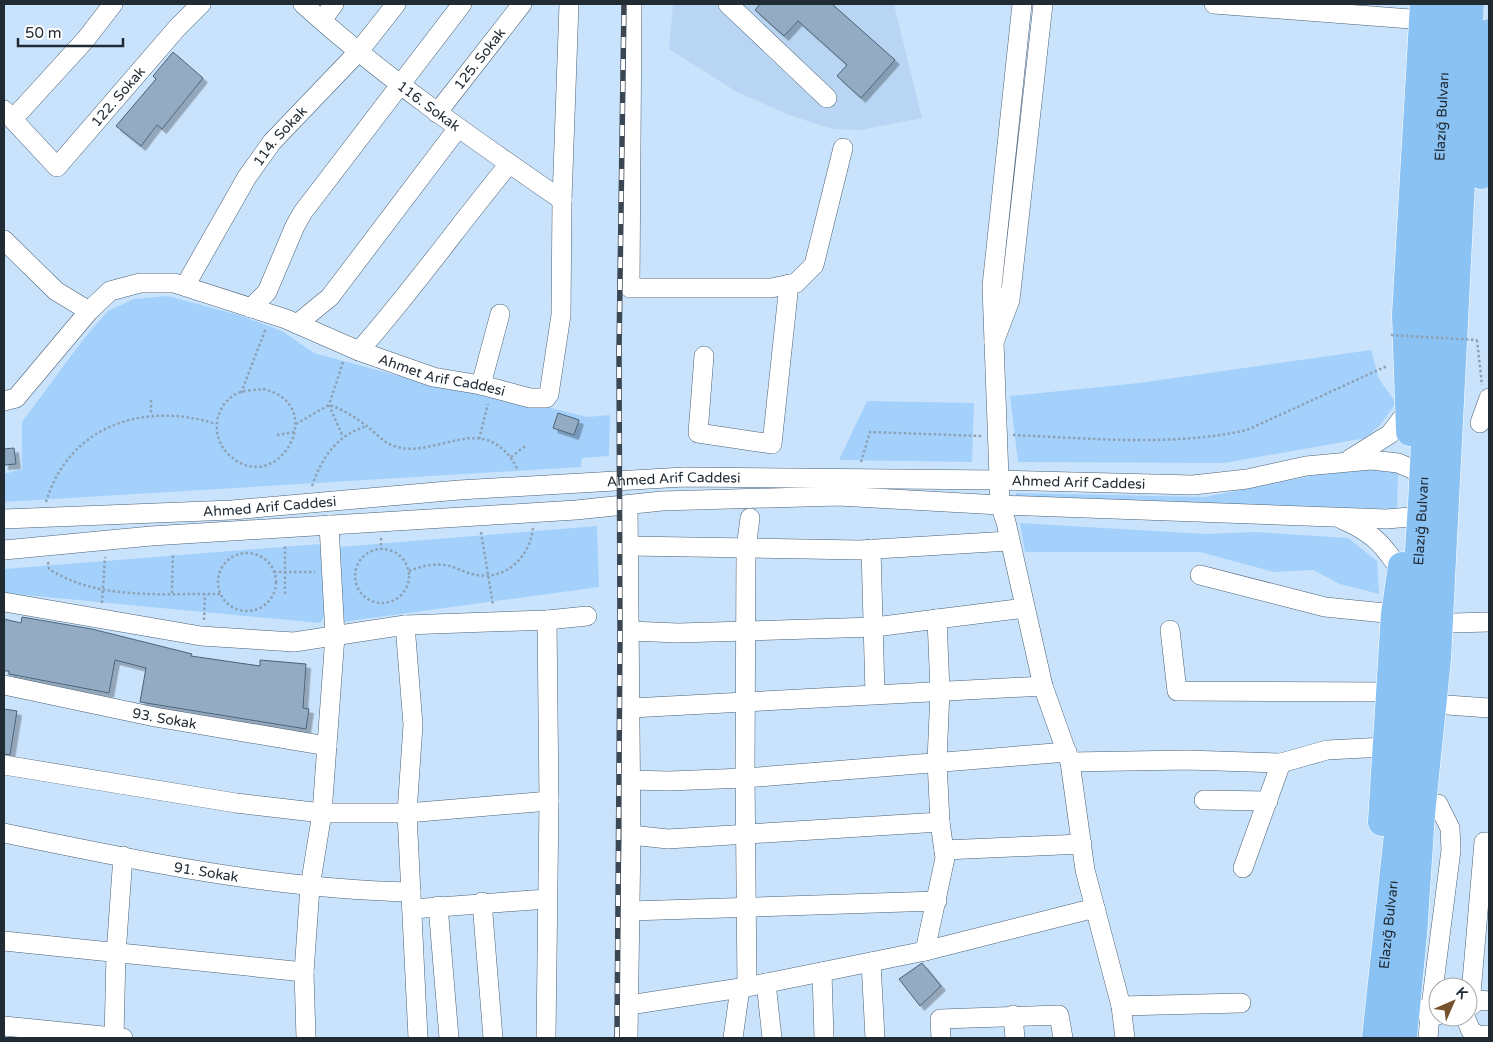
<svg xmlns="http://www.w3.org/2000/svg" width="1493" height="1042" font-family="'Varela Round',sans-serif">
  <defs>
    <filter id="shadow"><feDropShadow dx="4.5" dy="4.5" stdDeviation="0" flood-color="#0004"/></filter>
  </defs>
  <rect width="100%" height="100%" fill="#cae3fc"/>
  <path fill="#b8d6f4" d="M673,4H894L922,118L860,130L832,129L789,115L737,92L669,49Z"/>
  <g fill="#a4d1fc">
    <path d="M167,296L239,315L282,331L314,353L432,385L481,390L587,417L610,415L609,456L582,458L581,467L4,502V474L22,469V422L82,341L108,311L134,299Z"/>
    <path d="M1371,350L1379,379L1396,403L1381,424L1366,438L1224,463L1018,462L1010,396L1139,383Z"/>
    <path d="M867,401L974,403L972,462L839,460Z"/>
    <path d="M1361,466L1398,471L1397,509L1015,499L1016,493L1205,497Z"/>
    <path d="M1020,523L1205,534L1256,532L1348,538L1377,561L1379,594L1340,584L1313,570L1274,572L1200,552H1025Z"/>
    <path d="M597,526L599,587L342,622L339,547Z"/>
    <path d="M320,544L326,615L320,623L4,593V569Z"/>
  </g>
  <g fill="#93acc3" stroke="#4b6277" filter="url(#shadow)">
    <path d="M760,4H832L895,60L861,98L837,76L847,65L798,21L784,36L755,10Z"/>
    <path d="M173,52L203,78L162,129L157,125L141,146L116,126L156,79L153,76Z"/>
    <path d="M558,413L579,420L574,435L553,428Z"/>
    <path d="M14,448L16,464L4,465V449Z"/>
    <path d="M22,617L92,629L192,654L191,656L260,666V660L306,664L303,708L309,709L306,729L140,702L146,668L115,660L109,693L9,674V671H4V619L21,623Z"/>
    <path d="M4,709L17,711L10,755L4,754Z"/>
    <path d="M922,963L941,986L920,1006L899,979Z"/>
  </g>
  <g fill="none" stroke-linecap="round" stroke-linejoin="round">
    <defs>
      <g id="minor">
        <path id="s1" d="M303,4C384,77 473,139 562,200"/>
        <path d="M632,4L630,288H771L796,283L814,265L843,148"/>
        <path d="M728,4L827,98"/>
        <path d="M1022,4L992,286L994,342L1010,300L1043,4"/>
        <path d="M1214,4L1424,20"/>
        <path d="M322,20L334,4"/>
        <path id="s2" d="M4,110L57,167L177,28L201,4"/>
        <path id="s3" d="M437,113L522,4"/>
        <path d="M13,119L86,39L113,4"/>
        <path d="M4,240L56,291L89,311"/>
        <path id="s4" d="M185,286L247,177L272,142L359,51L396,4"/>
        <path d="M251,308L267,292L295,226L303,212L462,4"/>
        <path d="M297,324L330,297L458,128"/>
        <path d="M994,342L1000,505L1006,522L1043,686L1070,762L1085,870L1121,1006L1125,1038"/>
        <path d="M359,351C412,291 458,226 509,164"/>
        <path d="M704,356L698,433L772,444L789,284"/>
        <path d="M481,385L500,314"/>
        <path id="s5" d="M4,401L16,398L89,311L110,291L140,283H174L286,319L359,351L433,377L481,385L530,398H546L549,394L561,315L562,200L569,4"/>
        <path d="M1480,423L1489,398"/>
        <path d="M1350,459L1390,434L1409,409"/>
        <path id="s6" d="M4,519L232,510L459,490L684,477L998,480L1193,485L1247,479L1306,466L1371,460L1398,463L1412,469L1429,483"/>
        <path d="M1343,520C1360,527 1376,537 1387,552C1394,560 1399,570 1406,578"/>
        <path d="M630,546L860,550L1009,541"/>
        <path d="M871,549L875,694"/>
        <path d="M4,550L151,536L576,510L662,501L838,496L1000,505L1387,519L1410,517L1430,508"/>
        <path d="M1200,575L1325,607L1395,614"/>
        <path d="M4,602L201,636L294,642L405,625L547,620L587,616"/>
        <path d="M937,619L1025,608"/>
        <path d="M1453,623L1489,622"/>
        <path d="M405,625L413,725L407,813L418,1038"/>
        <path d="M1170,630L1177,691L1389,692"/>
        <path id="s7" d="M4,685L155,717L327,746"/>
        <path d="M1447,705L1489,708"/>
        <path d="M631,708L1043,686"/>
        <path d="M1070,762L1187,760L1281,763L1327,750L1385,747"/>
        <path d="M4,765L236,803L322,813H407L549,801"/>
        <path d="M630,780L669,781L745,778L1067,752"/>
        <path d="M1204,800L1268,801"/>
        <path d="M1438,804L1450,828L1451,850L1430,1014L1438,1015"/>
        <path id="s8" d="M4,833C138,861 273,889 411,892"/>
        <path d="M631,835L668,839L940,822"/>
        <path d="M944,850L1082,844"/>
        <path d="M1243,868L1281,763"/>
        <path d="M482,902L493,1038"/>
        <path d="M438,906L449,1038"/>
        <path d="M412,909L547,899"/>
        <path d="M630,911L937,901"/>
        <path d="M4,941L304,972"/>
        <path d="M925,951L1095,908"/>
        <path d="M871,962L875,1038"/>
        <path d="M822,972L824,1038"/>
        <path d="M766,983L772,1038"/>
        <path d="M747,987L745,773L746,549L750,518"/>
        <path d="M629,1005L747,987L925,951L945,858L940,822L937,761L940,691L937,619L875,627L678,633L630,631"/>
        <path d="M1470,1005L1484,842H1489"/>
        <path d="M1121,1006L1241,1003"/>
        <path d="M1468,1008L1478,1000L1489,1001"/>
        <path d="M1420,1009L1430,1014L1428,1038"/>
        <path d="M1013,1015L1015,1038"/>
        <path d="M1465,1017L1471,1031L1480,1036L1489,1035"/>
        <path d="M4,1026L123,1038"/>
        <path d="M114,1038L116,954L123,856"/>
        <path d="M306,1038L304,972L310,887L322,813L335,636L329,525"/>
        <path d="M546,1038L549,801L547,620"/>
        <path d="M628,1038L631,835L628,505"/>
        <path d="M733,1038L740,988"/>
        <path d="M941,1038L940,1019L1059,1015L1063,1038"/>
      </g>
      <g id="highway">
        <path d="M1481,175L1489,33"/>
        <path d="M1410,432L1406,314L1424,4"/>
        <path d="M1382,822L1395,614L1402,566"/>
        <path id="s9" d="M1376,1038L1405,769L1422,504L1447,4"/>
        <path d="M1403,1038L1413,935L1421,814L1437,659L1470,4"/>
      </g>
    </defs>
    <use href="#minor" stroke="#4a6176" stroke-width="20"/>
    <use href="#highway" stroke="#fff" stroke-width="29"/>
    <g stroke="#8da1b4" stroke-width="2.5" stroke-dasharray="2.5 2.5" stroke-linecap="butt">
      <path d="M1477,340L1482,385"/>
      <path d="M343,362L329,405L343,437"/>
      <path d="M263,389C331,404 278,500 229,455C211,438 213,409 234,395C242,390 254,390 263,389Z"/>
      <path d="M241,393L266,328"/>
      <path d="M151,400V415"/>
      <path d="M296,424L329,405C343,409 358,419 369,428C377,434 384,443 394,446C437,461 485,406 518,470"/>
      <path d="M277,435L294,432"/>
      <path d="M1013,435C1090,438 1171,447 1247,430L1387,366"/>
      <path d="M479,439L488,404"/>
      <path d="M511,457L525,446"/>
      <path d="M861,462L870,432L982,436"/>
      <path d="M312,486C322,457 337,435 367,426"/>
      <path d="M46,502C69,425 145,401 216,424"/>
      <path d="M481,532L493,605"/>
      <path d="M381,538V549"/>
      <circle cx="382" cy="576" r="27"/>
      <circle cx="247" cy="582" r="29"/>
      <path d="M48,562L49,569C98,601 165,593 221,594"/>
      <path d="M409,571C420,567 432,563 444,565C455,566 466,574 477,575C507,580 530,556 533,528"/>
      <path d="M274,572H315"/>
      <path d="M172,593L173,553"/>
      <path d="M285,594V545"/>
      <path d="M102,603L105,557"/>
      <path d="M204,620L205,594"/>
    </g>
    <use href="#minor" stroke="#fff" stroke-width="19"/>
    <use href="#highway" stroke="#8bc2f4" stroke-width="28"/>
    <defs>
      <path id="rail" d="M617,1038L620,637L619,351L624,4"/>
    </defs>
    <use href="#rail" stroke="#3a4652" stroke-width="5.5"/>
    <use href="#rail" stroke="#fff" stroke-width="4" stroke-dasharray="11" stroke-linecap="butt"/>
    <path stroke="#8da1b4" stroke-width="2.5" stroke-dasharray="2.5 2.5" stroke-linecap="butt" d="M1391,335L1477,340"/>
  </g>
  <g text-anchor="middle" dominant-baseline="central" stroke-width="4" stroke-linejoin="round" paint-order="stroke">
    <g font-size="14" fill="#212b34" stroke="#fff">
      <text stroke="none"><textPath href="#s3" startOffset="69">125. Sokak</textPath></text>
      <text stroke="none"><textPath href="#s2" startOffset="171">122. Sokak</textPath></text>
      <text stroke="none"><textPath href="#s1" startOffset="162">116. Sokak</textPath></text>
      <text stroke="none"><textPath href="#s9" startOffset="924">Elazığ Bulvarı</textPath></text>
      <text stroke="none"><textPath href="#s4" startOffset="178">114. Sokak</textPath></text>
      <text stroke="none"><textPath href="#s5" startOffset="504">Ahmet Arif Caddesi</textPath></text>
      <text stroke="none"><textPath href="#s6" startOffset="671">Ahmed Arif Caddesi</textPath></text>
      <text stroke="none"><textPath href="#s6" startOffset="1076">Ahmed Arif Caddesi</textPath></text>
      <text stroke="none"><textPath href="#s6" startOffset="266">Ahmed Arif Caddesi</textPath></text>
      <text stroke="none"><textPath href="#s9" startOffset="519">Elazığ Bulvarı</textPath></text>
      <text stroke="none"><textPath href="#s7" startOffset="164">93. Sokak</textPath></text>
      <text stroke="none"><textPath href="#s8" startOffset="206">91. Sokak</textPath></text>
      <text stroke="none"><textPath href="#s9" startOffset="114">Elazığ Bulvarı</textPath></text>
    </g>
  </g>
  <rect width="1493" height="1042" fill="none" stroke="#212b34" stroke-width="10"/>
  <g transform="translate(1453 1002) rotate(45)"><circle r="24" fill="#ffffff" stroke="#a6aaae"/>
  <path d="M0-4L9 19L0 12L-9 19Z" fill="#76532c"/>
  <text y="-8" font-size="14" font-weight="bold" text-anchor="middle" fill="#212b34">K</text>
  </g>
  <path d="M18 38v8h105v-8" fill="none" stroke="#212b34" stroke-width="2.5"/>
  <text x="25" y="38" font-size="15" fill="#212b34" stroke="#ffffff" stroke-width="4" paint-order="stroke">50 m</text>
</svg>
